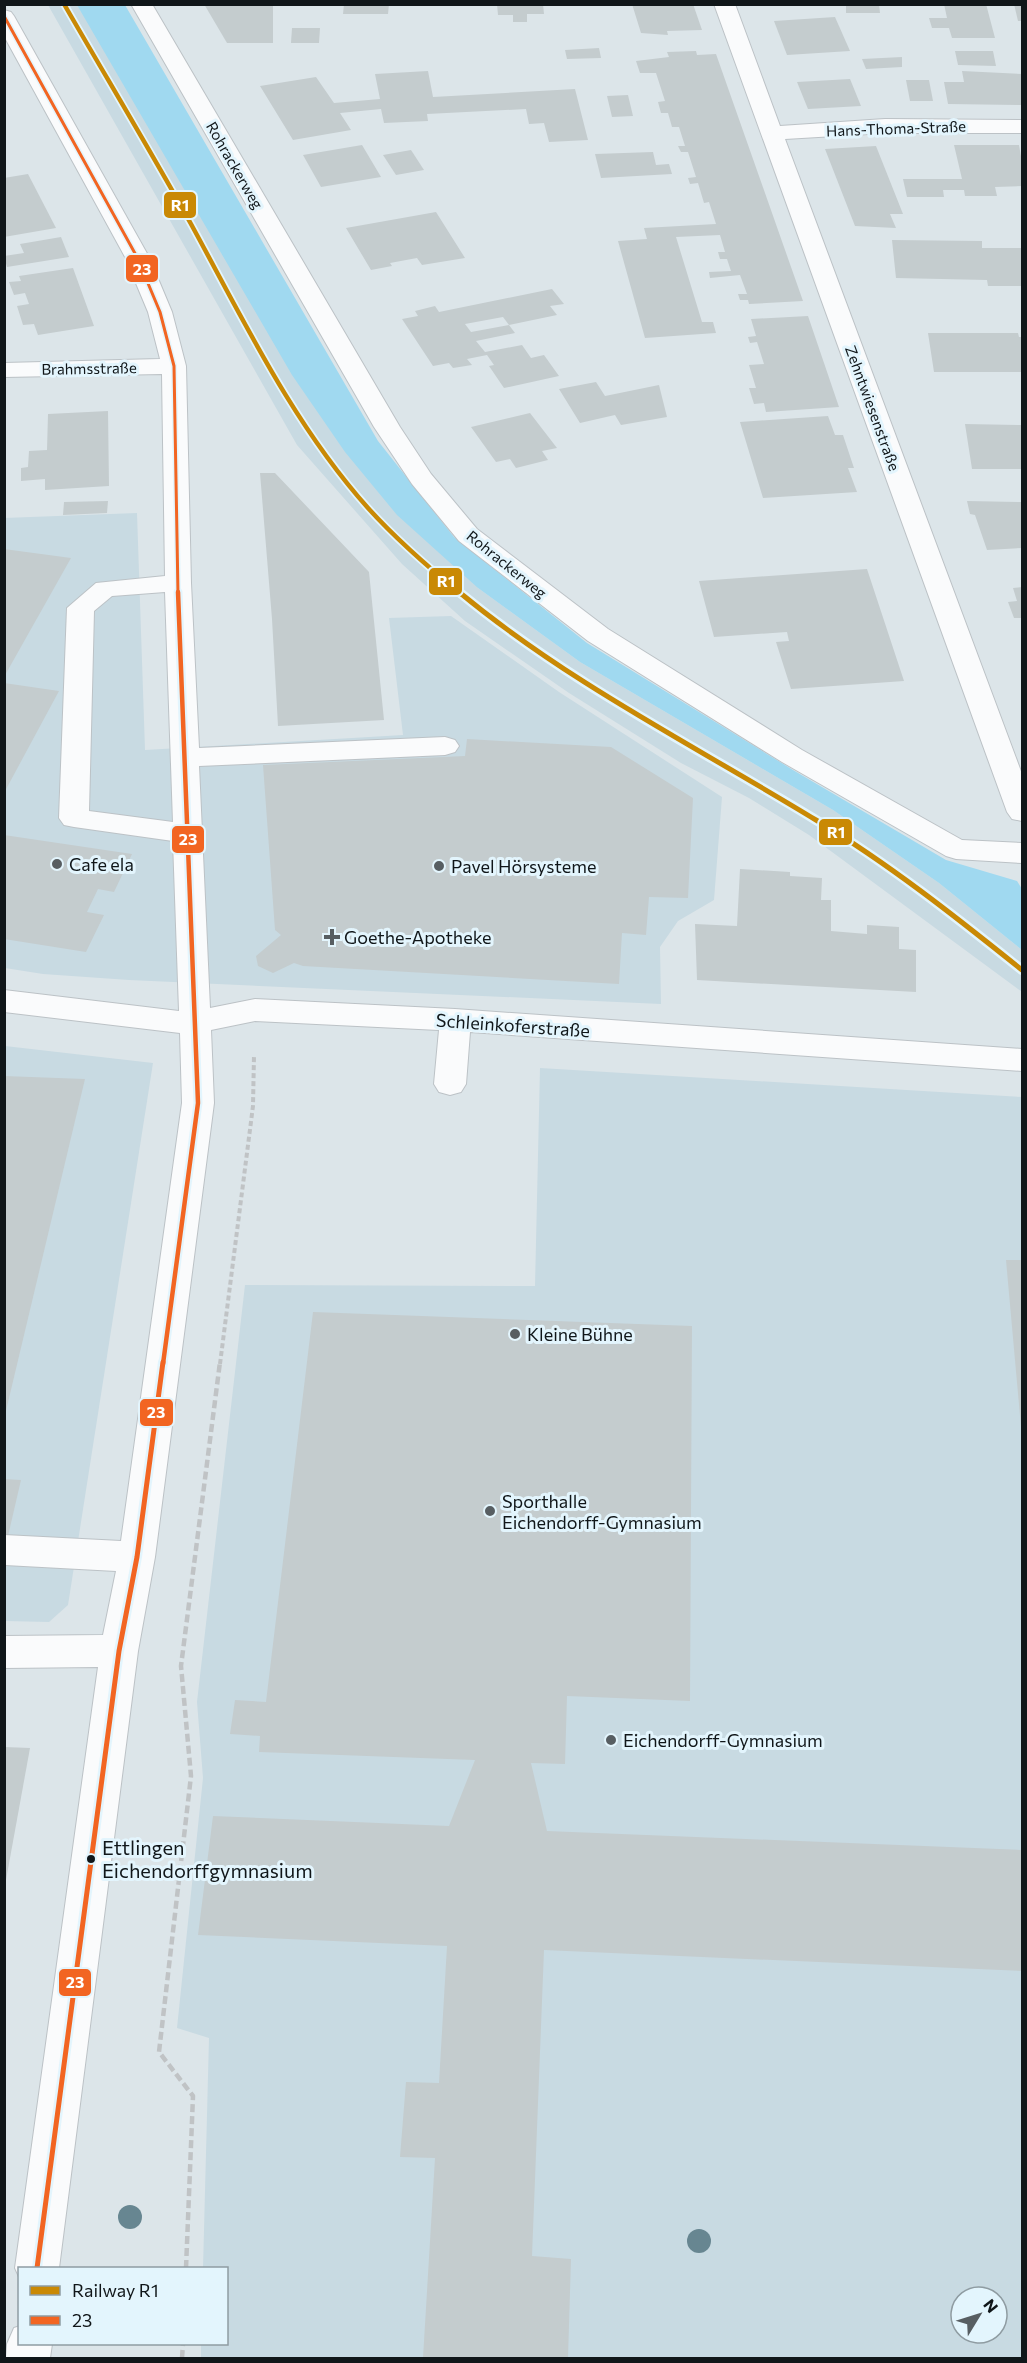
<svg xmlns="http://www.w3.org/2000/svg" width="1027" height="2363" font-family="Commissioner,sans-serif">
  <rect width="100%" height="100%" fill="#dce5e9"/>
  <g fill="#c8dae2" fill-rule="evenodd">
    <path d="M48,5H77L478,588L580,662L833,810L939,883L1022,950V992L809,835L749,798L681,763L569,693L465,621L402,564L297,445Z"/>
    <path d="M137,513L145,750L403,735L389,618L451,616L559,692L722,797L714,900L678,921L660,947L661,1004L129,980L43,974L5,968L4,518Z"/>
    <path d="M5,1046L153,1063L68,1605L49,1622L5,1621Z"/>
    <path d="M540,1068L1022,1097V2358H201V2344H226V2268H203L209,2038L177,2028L203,1778L197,1702L245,1285L535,1286ZM961,2297H997V2333H961Z"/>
  </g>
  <path fill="#a0d9f0" d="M77,5H125L378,441L454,537L587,643L793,770L946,860L1017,881L1022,889V950L939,883L833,810L580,662L478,588L397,515L345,452L292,375Z"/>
  <g fill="#c4ccce" fill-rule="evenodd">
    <path d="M204,4H273V43H227Z"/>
    <path d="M344,4H389L388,14H343Z"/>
    <path d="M497,4H543L544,14H527V22H513V15H498Z"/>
    <path d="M632,4H693L702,30L667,31L668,35L641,33Z"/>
    <path d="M846,4H879L880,13H846Z"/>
    <path d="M944,4H986L995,38H952L949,28H932L929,18H947Z"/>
    <path d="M1014,4H1022V21H1018Z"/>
    <path d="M835,17L850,51L787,55L774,21Z"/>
    <path d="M292,28H320L319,43H291Z"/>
    <path d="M599,48L601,58L567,59L565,50Z"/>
    <path d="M696,51L697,55L716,54L803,301L749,304L748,300H740L738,294H747L740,275L710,278L709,272L731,271L727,259H720L718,252H725L720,235L676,237L702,322H713L716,333L645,338L618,241L647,239L644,228L716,224L709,202L704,203L698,183L690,184L688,178L696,177L688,152H681L678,146H685L679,127H672L668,113H661L658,102L665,101L656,73H640L636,61L669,57L667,52Z"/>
    <path d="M955,51H993L996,66L958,65Z"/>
    <path d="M902,57V67L866,69L862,59Z"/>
    <path d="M428,71L433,97L575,89L588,140L549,142L544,123L529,124L526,109L427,114L428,121L384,123L381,109L340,113L351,130L293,140L260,86L316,77L334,103L380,99L375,74Z"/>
    <path d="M962,71L1022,74V105L948,104L944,82H964Z"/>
    <path d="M850,79L861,106L808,109L797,82Z"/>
    <path d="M906,80H929L933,101H910Z"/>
    <path d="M628,95L633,116L612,117L607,96Z"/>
    <path d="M362,145L381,177L321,187L303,155Z"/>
    <path d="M954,145H1019L1022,162V186L995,187L997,196H965L964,190H943L944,197H907L903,179H962Z"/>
    <path d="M876,146L903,214H890L896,228L855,226L825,149Z"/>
    <path d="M411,150L424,170L396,175L383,155Z"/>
    <path d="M653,152L656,165L669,164L672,174L601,178L595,154Z"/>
    <path d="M28,174L56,228L4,237V178Z"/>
    <path d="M436,212L465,258L422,265L417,258L390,263L392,266L371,270L346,228Z"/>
    <path d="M61,237L69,257L7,267L4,256L24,253L20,244Z"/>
    <path d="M892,240L982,241V248H1022V286H988L987,280L896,278Z"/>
    <path d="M73,268L94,326L38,335L34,324L23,325L17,306L29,304L25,293L14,295L9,282L21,281L19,276Z"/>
    <path d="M552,289L564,304L550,306L557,315L509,325L515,333L476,341L485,352L522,345L531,358L544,355L559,376L504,388L489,366L494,365L487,355L467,359L472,365L453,368L449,363L433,366L402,319L418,316L415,311L435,306L439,312ZM503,317L509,325L471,332L465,324Z"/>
    <path d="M808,316L839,407L766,412L764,403L754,404L749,388H756L749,365L764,364L757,342L750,343L748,337L756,336L751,319Z"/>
    <path d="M928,333H1018L1019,337H1022V372H934Z"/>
    <path d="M596,382L605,396L659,385L667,417L621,425L615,415L580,423L559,389Z"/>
    <path d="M108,411L109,486L45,490V479L21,481V468L28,467L29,451L47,450L48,414Z"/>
    <path d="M530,413L557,448L542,451L548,460L516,468L510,459L496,462L471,427Z"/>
    <path d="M828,416L835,435H843L854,468H848L857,492L763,498L740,422Z"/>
    <path d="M965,424L1022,425V469H972Z"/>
    <path d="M260,473H275L369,572L384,720L278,726L272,619Z"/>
    <path d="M108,501L107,513L63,515L64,502Z"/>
    <path d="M967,501L1022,502V548L987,550L975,515L970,514Z"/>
    <path d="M4,549L71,558L4,677Z"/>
    <path d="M867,569L904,681L791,689L776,642L789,641L787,632L714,637L699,581Z"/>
    <path d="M1022,587V618H1014L1008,602L1017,601L1013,588Z"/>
    <path d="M4,683L59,691L4,793Z"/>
    <path d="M467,739L611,747L693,798L688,898L649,897L646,935L622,933L619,984L303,966L294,963L273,973L258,966L256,956L281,935L275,930L263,765L465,756Z"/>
    <path d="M4,835L132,854L114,892L98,889L87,912L104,915L86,952L4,939Z"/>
    <path d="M740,869L790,872V876L822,878L821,900H831V931L867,934V925L899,927V949L916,950V992L697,980L695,924L737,926Z"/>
    <path d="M4,1076L85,1079L5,1415H4Z"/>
    <path d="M1006,1260H1022V1426L1021,1427Z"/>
    <path d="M313,1312L692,1326L690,1701L567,1696L565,1764L531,1763L547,1831L1022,1850V1971L544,1950L532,2256L571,2259L568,2358H423L435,2158L400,2157L406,2082L439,2083L447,1946L198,1935L213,1816L449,1826L475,1760L259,1752L260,1736L230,1734L235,1700L266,1702Z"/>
    <path d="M4,1479L21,1480L5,1549H4Z"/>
    <path d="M4,1747L30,1748L6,1880L4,1879Z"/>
  </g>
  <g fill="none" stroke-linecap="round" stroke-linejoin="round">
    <defs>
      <g id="minor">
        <path d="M131,4H152L400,427L431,474L477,529L608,629L802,750L962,840L1022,843V863L956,859L946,856L782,762L588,641L459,541L412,484L374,427Z"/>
        <path d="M714,4H735L780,126L885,119L1022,120V133H885L785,139L1022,774V821L1012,819L1007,812Z"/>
        <path d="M4,10L11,12L14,16L149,257L172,312L186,366L191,583L199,748L445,737L455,740L459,746L455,752L445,755L199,766L210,1008L255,999L455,1009L1022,1049V1071L470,1032L466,1084L461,1092L450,1095L439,1092L434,1084L439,1030L255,1021L211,1030L214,1103L155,1557L138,1651L59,2268H20V2279L15,2268L98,1667L4,1668V1636L103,1635L116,1571L5,1565L4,1535L121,1541L182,1103L180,1033L4,1012V990L179,1011L173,841L74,827L64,825L59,818L67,608L96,583L165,576L162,374L4,377V363L160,359L148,312L125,257L4,36ZM165,592L173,822L89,811L94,611L112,596Z"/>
        <path d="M20,2326V2344H52L50,2358H6L7,2344L14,2328Z"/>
      </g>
    </defs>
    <use href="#minor" stroke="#bcc2c6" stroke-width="2"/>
    <path stroke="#c0c3c5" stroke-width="4" stroke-dasharray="5 3" stroke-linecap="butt" d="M220,1364L253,1106L254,1055"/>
    <g stroke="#c0c3c5" stroke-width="4.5" stroke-dasharray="8 4" stroke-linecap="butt">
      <path d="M186,2268L193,2096L159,2052L191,1776L181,1666L220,1362"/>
      <path d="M182,2358L183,2344"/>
    </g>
    <use href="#minor" fill="#fafbfc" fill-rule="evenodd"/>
    <defs>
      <path id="bus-1-far2" d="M4,16L137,257L160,312L174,366L178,594"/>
      <path id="bus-1-far1" d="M163,1364L198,1103L178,592"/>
      <path id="bus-1" d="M37,2268L119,1651L137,1557L163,1362"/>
    </defs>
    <use href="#bus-1-far2" stroke="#e3f5fd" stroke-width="6"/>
    <use href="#bus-1-far1" stroke="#e3f5fd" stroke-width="9"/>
    <use href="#bus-1" stroke="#e3f5fd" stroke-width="10"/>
    <use href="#bus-1-far2" stroke="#f26522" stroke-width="3"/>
    <use href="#bus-1-far1" stroke="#f26522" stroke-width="4.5"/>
    <use href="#bus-1" stroke="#f26522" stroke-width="5"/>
    <defs>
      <path id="rail-1-far1" d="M64,4C106,77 150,150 191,224C244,321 293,424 368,508C396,539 428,567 461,594"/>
      <path id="rail-1" d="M459,592C569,683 695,746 816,820C889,864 956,917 1022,970"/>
    </defs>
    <use href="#rail-1-far1" stroke="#e3f5fd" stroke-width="8"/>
    <use href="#rail-1" stroke="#e3f5fd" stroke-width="10"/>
    <use href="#rail-1-far1" stroke="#c98905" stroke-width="4.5"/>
    <use href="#rail-1" stroke="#c98905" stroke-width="5"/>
  </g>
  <g fill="#678691">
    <circle cx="130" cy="2217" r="12"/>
    <circle cx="699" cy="2241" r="12"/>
  </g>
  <g fill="#575e62" stroke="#e3f5fd" stroke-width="2">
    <circle cx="57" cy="864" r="6"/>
    <circle cx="439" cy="866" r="6"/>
    <path d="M329 928h6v6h6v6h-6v6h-6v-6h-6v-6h6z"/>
    <circle cx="515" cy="1334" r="6"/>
    <circle cx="490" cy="1511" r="6"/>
    <circle cx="611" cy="1740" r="6"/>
  </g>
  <circle fill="#101619" stroke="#e3f5fd" stroke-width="2" cx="91" cy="1859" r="5"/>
  <g text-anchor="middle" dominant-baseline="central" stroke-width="6" stroke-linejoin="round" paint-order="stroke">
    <g font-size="15" fill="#101619" stroke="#e3f5fd">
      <text transform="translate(896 128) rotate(-2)">Hans-Thoma-Straße</text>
      <text transform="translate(235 165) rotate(60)">Rohrackerweg</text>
      <text transform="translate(89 368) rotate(-1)">Brahmsstraße</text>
      <text transform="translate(873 408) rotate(70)">Zehntwiesenstraße</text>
      <text transform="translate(507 564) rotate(39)">Rohrackerweg</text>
    </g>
    <g font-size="18" fill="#101619" stroke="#e3f5fd" text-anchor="start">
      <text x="69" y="864">Cafe ela</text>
      <text x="451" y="866">Pavel Hörsysteme</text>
      <text x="344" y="937">Goethe-Apotheke</text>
      <text x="527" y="1334">Kleine Bühne</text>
      <text x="502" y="1501">Sporthalle<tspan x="502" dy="21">Eichendorff-Gymnasium</tspan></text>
      <text x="623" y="1740">Eichendorff-Gymnasium</text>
    </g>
    <g font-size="18" fill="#101619" stroke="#e3f5fd">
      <text transform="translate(513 1025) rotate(4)">Schleinkoferstraße</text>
    </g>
    <g font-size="20" fill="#101619" stroke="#e3f5fd" text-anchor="start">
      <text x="102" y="1847">Ettlingen<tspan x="102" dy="23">Eichendorffgymnasium</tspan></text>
    </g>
  </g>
  <g stroke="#e3f5fd" stroke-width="2">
    <rect x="163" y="191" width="34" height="28" rx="6" fill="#c98905"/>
    <rect x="125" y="254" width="34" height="29" rx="6" fill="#f26522"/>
    <rect x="428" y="567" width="35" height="29" rx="6" fill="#c98905"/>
    <rect x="818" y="818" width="35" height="28" rx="6" fill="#c98905"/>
    <rect x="171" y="825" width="34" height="29" rx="6" fill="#f26522"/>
    <rect x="139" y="1398" width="35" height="29" rx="6" fill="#f26522"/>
    <rect x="58" y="1968" width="34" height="29" rx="6" fill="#f26522"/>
  </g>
  <g font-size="16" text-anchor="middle" font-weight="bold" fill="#fff">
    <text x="180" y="211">R1</text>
    <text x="142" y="275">23</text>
    <text x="446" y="587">R1</text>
    <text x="836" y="838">R1</text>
    <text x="188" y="845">23</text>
    <text x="156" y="1418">23</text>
    <text x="75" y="1988">23</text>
  </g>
  <rect width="1027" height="2363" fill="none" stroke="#101619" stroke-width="12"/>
  <rect x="18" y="2267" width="210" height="78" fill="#e3f5fd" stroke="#8f9ca2" stroke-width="1.5"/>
  <rect x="30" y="2286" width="30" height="9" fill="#c98905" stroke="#8f9ca2" stroke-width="1.5"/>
  <text x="72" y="2297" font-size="18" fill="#101619">Railway R1</text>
  <rect x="30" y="2316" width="30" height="9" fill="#f26522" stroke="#8f9ca2" stroke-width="1.5"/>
  <text x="72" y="2327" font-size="18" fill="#101619">23</text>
  <g transform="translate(979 2315) rotate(52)"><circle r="28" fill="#e3f5fd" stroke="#8f9ca2" stroke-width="1.5"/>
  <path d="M0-4.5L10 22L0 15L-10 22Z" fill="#575e62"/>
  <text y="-9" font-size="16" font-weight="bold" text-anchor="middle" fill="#101619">N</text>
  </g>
</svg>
